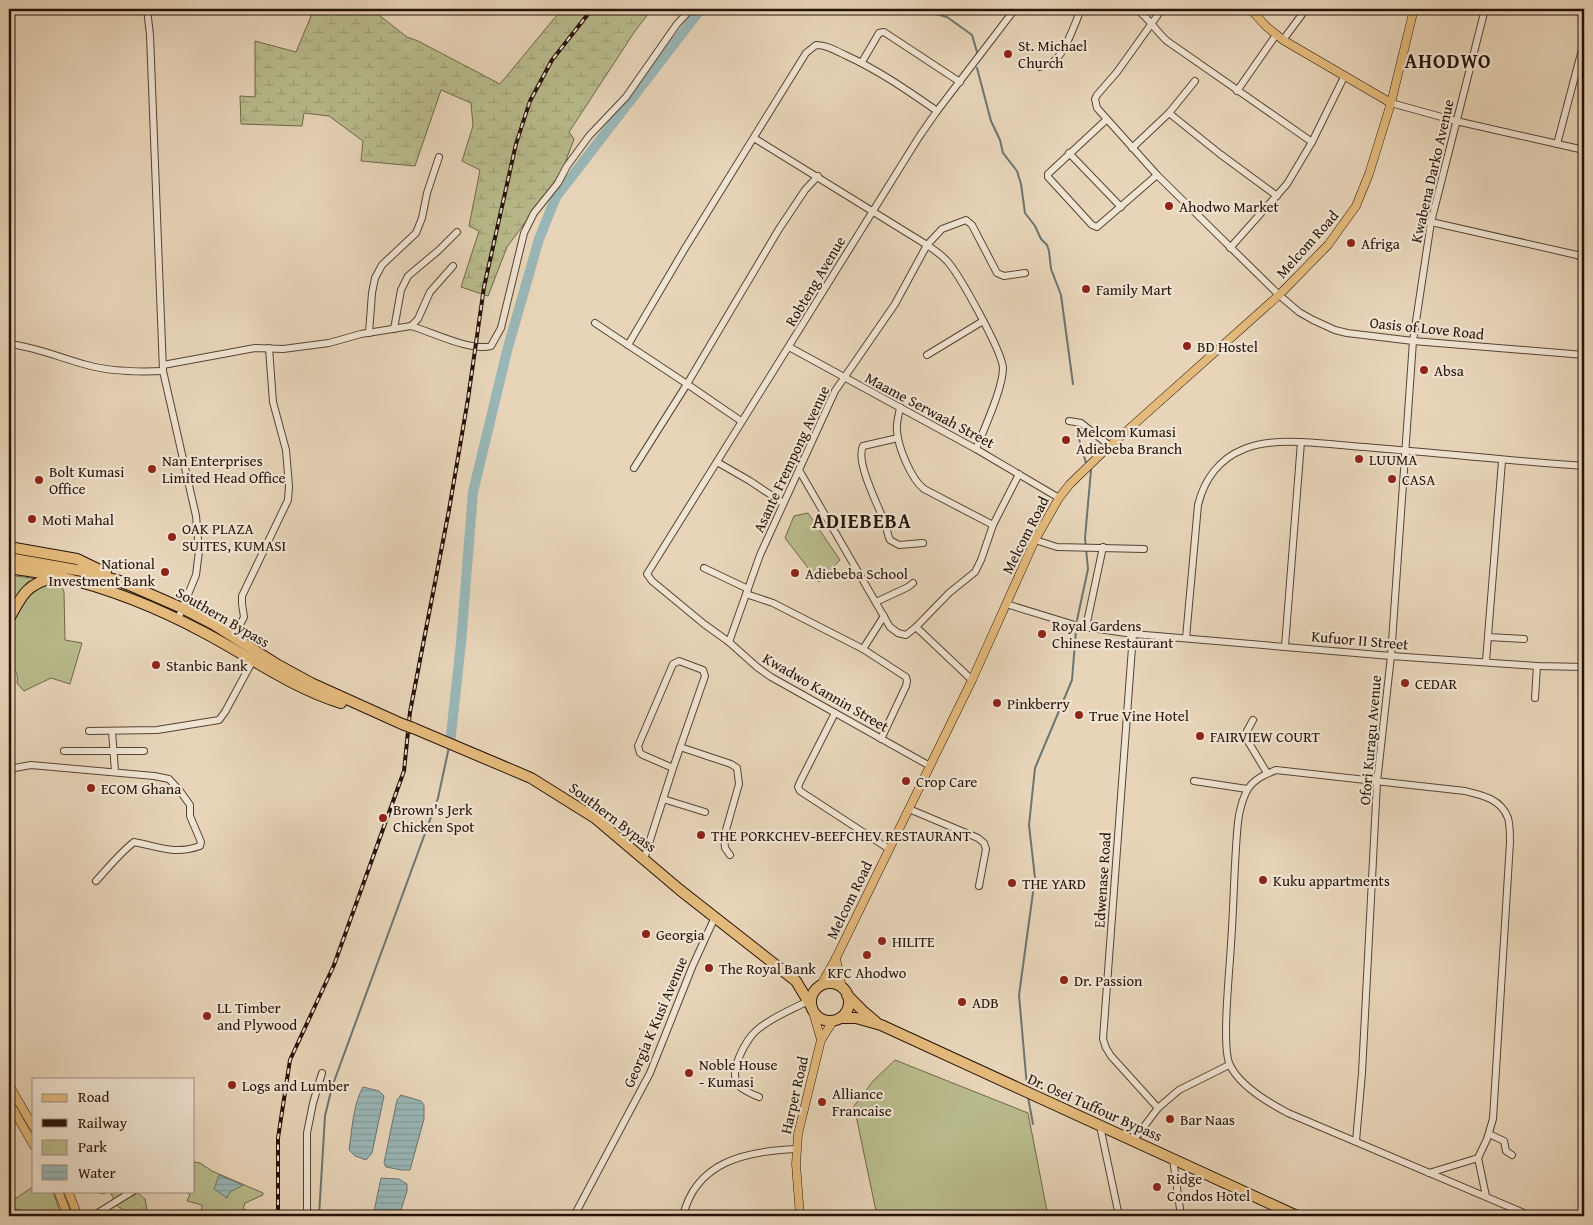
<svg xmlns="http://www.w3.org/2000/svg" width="1593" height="1225" font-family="'Gentium Book Plus',serif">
  <defs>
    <pattern id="forest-crowns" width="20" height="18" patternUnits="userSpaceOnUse" patternTransform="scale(1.25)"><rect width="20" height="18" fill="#b9bc8d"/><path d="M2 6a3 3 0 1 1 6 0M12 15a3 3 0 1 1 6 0" fill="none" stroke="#9fa178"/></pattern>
    <pattern id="wetland-marsh" width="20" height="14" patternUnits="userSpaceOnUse" patternTransform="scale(1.25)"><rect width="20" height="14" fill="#b9bc8d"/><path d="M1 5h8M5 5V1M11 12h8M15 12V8" fill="none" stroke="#9fa178"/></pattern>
    <pattern id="water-rules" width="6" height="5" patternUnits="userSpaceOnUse" patternTransform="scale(1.25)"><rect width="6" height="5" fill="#99b7b7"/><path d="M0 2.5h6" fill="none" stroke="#849c9c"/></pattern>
  </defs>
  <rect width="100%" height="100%" fill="#e8d5b9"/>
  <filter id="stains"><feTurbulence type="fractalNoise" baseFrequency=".004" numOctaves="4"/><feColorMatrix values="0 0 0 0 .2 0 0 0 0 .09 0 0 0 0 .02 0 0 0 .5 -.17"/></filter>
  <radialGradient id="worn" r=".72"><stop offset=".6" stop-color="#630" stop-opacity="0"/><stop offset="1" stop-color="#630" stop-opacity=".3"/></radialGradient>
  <g fill="#b9bc8d" stroke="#6f674b">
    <path d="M808,513L840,560L819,582L785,538L794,516Z"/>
    <path d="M51,570C94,577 137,592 176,610V612Z"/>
    <path d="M9,575L38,579L9,612L11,595Z"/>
    <path d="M60,582L64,592L65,640L82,643L70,684L51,678L24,691L17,683C18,674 17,670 9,665V626L22,601L37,587Z"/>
    <path d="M895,1060L1028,1113L1048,1216H877L854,1106L873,1081Z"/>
    <path d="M194,1162L200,1163L212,1171L263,1193V1195L245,1203L243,1209L246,1210L245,1216H201L202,1205L187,1201L190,1194L182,1191H194Z"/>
    <path d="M34,1186V1191H53L61,1216H30L28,1212L21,1213L18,1209L9,1212V1203Z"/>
  </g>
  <path fill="url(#forest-crowns)" stroke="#6f674b" d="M94,1191H122V1195L126,1194L132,1196L138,1193L145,1199L147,1209L146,1211L123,1210L113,1203L114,1200L110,1191L104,1194Z"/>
  <path fill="url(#wetland-marsh)" stroke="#6f674b" d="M314,9H371L407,37L418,41L500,84L562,9H652L635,31L569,132L574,139L561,174L507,247L488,296L461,287L479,231L469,226L480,170L462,161L473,126L471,103L441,90L415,166L361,161L363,141L329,116L304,113L302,126L241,124L240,96L255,97V41L296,52Z"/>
  <g fill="url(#water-rules)" stroke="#6b7571">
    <path d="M363,1087L379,1091L384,1096L372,1153L366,1160L355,1156L349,1150C352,1130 353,1105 363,1087Z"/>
    <path d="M401,1095L421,1101L424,1105V1119L410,1170H402L386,1167L384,1163L397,1100Z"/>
    <path d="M219,1175L243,1185L230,1192L227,1198L214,1189Z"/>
    <path d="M381,1178L399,1179L407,1184V1191L399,1216H373Z"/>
  </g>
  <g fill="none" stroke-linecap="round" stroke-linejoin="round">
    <g stroke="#6b7571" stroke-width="2">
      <path d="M930,9L932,13L947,17L972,35L977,52"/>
      <path d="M977,68L991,121L1000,140L1003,153L1017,171L1021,184L1025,213L1035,226L1041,239L1047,245L1049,251L1051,269L1061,295L1073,384"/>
      <path d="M1077,426L1079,439L1086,463"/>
      <path d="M1077,620L1088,569L1085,538L1091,470"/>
      <path d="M1027,1087L1019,995L1035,878L1029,825L1035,768L1072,680L1076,630"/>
      <path d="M1028,1097L1033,1124"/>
      <path d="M319,1216L325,1116L332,1087L438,798L449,747"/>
    </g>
    <path stroke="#99b7b7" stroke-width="10" d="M450,744L461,643L473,492L507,351L539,239L556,197L701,9"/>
    <defs>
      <g id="minor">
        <path d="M147,9L150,35L163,371L196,516L199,551L196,575L178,619"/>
        <path d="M1136,9C1149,18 1155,30 1167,41L1312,142"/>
        <path d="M1162,9L1117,72L1097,95L1095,99L1097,108L1157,175L1279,295L1299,312L1313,320L1335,330L1347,333L1413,341L1584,355"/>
        <path d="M1283,40L1306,9"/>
        <path d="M862,62L879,33L884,32L960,82"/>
        <path d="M1040,67C1045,65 1052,64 1055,60C1065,53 1076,21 1081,9"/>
        <path d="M1237,91L1276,35"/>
        <path d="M1391,103L1456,121L1584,150"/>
        <path d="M1169,113L1195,81"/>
        <path d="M1106,120L1048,174V177L1092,225L1097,227L1157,175"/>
        <path d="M754,138L927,245C934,250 942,255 948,262C960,276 1002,351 1003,368C1003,388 984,429 976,449"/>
        <path d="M1557,144L1584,42"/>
        <path d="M1132,148L1169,113L1220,154L1277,196"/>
        <path d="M1069,153L1121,207"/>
        <path d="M1431,222L1577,255L1584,259"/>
        <path d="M1230,248L1287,184L1312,142L1344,77"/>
        <path d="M595,323L628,345"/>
        <path d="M411,326C432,332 471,352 491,346L501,328L524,233L534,213L558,183L567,166L589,136L626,97L677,24L691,9"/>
        <path d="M394,329L401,290L408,276L439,250L457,232"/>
        <path d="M369,333L372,293L375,278L382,265L416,233L422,218L427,193L439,157"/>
        <path d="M9,344C37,347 60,358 87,365C111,372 138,372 163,371"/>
        <path d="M789,347L976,449L1059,498"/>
        <path d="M927,355L983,321"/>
        <path d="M163,365L255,348L283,349L329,343L361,334L411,326L418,319L430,292L453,266"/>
        <path d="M900,407C899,415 896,423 897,431C898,447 911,479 924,489L993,525"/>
        <path d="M741,421L687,384L779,229L805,190L818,176"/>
        <path d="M1069,421L1081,423L1110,446"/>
        <path d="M898,438L863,446C855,461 878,505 884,521C887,527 887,534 890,540L899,545L923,543"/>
        <path d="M717,462L750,481L783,503"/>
        <path d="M634,468L687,384L628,345L684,250L806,53L816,45C826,45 835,50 845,55C878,70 907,90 937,111"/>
        <path d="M799,470L890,627L898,633L906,635L916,627L972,680"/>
        <path d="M1035,540L1057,547L1144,549"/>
        <path d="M704,568L748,589"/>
        <path d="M746,594L773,603L863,649L906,677L907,681L906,686L881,739"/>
        <path d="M876,602L908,587L913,583"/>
        <path d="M1006,604L1078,626L1133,634L1391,656L1537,666L1584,667"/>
        <path d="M916,627L949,593L975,572L981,560L993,525L1019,474"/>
        <path d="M1086,627L1103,547"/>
        <path d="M1133,634L1103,1039L1106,1048L1111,1056L1158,1108"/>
        <path d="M234,637L244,617L242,604V596L288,500L289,486L286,450L273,402L269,348"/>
        <path d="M1488,637L1524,639"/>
        <path d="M1186,638L1198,505C1204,480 1219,459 1244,449C1279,435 1328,445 1365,447C1438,453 1511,461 1584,466"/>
        <path d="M729,642L760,555L835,391L895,304L927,245L942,229L966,220L972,225L997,273L1004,276L1025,273"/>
        <path d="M1285,646L1301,442"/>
        <path d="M863,649L884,616"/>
        <path d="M1486,661L1502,461"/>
        <path d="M1535,698L1537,666"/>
        <path d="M835,713L800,782L798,787L800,791L889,849"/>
        <path d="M1253,720L1247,731L1246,738L1267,773"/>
        <path d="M89,731L157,730L219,720L225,712L252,662"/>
        <path d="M112,731L115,772"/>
        <path d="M680,747L731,764L737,768L739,784L724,837L725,848L730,855"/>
        <path d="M64,751H144"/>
        <path d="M930,766L771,677L757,667L729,642L704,624L652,581L647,574L919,137L937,111L1015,9"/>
        <path d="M9,769L31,765L154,776L169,779L180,791L190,805V816L201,842L200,846C174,855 160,847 134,842C120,853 108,868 96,881"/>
        <path d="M1194,781L1247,789"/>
        <path d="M663,799L705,812"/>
        <path d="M909,809L978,838L984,843L986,849L979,886"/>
        <path d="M644,859L673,768L705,676L703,670L679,661L673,664L638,746L640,753L643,755L673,768"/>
        <path d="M759,1097C752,1094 744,1091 739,1086C727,1073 746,1039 757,1030C772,1017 791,1010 808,1001"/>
        <path d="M1100,1126L1119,1216"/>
        <path d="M1489,1134L1504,1141L1506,1151L1512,1155"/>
        <path d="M1133,1141L1158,1108L1179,1090L1229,1065"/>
        <path d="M1356,1141L1362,1073L1377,782L1391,656L1413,341L1431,222L1485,9"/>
        <path d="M1173,1159L1181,1216"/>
        <path d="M1429,1173L1478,1158"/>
        <path d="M1486,1196L1478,1158L1487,1139L1493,1119L1510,842C1510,835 1510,825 1508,818C1501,799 1482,795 1465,791L1276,770C1266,774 1254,779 1248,789C1243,797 1239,812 1238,822C1234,862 1234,903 1231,944C1230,967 1221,1048 1230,1065C1239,1085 1269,1103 1288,1113L1531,1216"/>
        <path d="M93,1216L133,1191"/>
        <path d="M307,1216V1133L313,1103L322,1073"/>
        <path d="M574,1216L650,1073L693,965L715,917"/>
        <path d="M683,1216C696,1161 747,1151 796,1149"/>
        <path d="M1273,1216L1277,1207"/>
      </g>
      <g id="major">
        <path d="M1250,9L1267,27L1283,40L1391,103"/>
        <path d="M836,958L842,988"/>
        <path d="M821,985L836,958L972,680L1035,540L1059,498L1070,484L1103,452L1279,295L1328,245L1356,206L1369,174L1391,103L1414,9"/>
        <path d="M813,1012L821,1040"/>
        <path d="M9,1085L34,1128"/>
        <path d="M9,1102L34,1146"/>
        <path d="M58,1191L68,1216"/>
        <path d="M68,1191L78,1216"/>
        <path d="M800,1216L796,1164L798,1134L821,1040L833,1021"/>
      </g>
      <g id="highway">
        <path d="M9,547L77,559L106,573"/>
        <path d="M9,558L88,572L120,581L182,608L213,624L278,665L311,683L402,724"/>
        <path d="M9,568C26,571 44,573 61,577C111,589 158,608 203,632C249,656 290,687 341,703"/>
        <path d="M9,619C21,597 27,583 53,578"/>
        <path d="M413,728L531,778L595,818L680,890L796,981L812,1008"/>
        <circle cx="830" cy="1002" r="19"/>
        <path d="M847,995L863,1011L876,1022"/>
        <path d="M840,1018H856L881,1025L1297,1216"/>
      </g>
    </defs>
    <use href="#minor" stroke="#564335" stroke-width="8"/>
    <use href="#major" stroke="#251209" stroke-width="9"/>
    <use href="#highway" stroke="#251209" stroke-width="12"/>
    <use href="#minor" stroke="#f0e4d2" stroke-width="6"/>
    <use href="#major" stroke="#e4ba7c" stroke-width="8"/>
    <use href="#highway" stroke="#e4ba7c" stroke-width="10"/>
    <defs>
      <path id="rail" d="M278,1216V1138L290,1060L334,965L404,771L410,712L449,510L468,399L484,287L516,144L530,101L552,60L592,9"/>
    </defs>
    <use href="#rail" stroke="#251209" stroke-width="4"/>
    <use href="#rail" stroke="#f0e4d2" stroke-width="2" stroke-dasharray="5.5" stroke-linecap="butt"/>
    <defs>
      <path id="highway-bridge" d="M402,724L413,728"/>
    </defs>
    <use href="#highway-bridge" stroke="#251209" stroke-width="12" stroke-linecap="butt"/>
    <use href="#highway-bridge" stroke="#e4ba7c" stroke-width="10"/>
  </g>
  <g fill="#8f2418" stroke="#f0e4d2" stroke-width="2">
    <circle cx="1008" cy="54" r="5"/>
    <circle cx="1169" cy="206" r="5"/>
    <circle cx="1351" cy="243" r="5"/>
    <circle cx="1086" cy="289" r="5"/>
    <circle cx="1187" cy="346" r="5"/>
    <circle cx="1424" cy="370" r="5"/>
    <circle cx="1066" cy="440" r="5"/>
    <circle cx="1359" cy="459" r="5"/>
    <circle cx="152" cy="469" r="5"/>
    <circle cx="1392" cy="479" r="5"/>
    <circle cx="39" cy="480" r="5"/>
    <circle cx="32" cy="519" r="5"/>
    <circle cx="172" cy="537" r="5"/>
    <circle cx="165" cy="572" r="5"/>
    <circle cx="795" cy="573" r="5"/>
    <circle cx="1042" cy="634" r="5"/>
    <circle cx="156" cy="665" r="5"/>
    <circle cx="1405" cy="683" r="5"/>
    <circle cx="997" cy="703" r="5"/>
    <circle cx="1079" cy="715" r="5"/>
    <circle cx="1200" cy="736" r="5"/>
    <circle cx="906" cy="781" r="5"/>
    <circle cx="91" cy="788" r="5"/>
    <circle cx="383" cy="818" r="5"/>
    <circle cx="701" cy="835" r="5"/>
    <circle cx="1263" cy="880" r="5"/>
    <circle cx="1012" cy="883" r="5"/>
    <circle cx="646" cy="934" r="5"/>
    <circle cx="882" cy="941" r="5"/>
    <circle cx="867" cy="955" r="5"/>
    <circle cx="709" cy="968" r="5"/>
    <circle cx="1064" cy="980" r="5"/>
    <circle cx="962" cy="1002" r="5"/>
    <circle cx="207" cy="1016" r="5"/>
    <circle cx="689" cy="1073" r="5"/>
    <circle cx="232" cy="1085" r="5"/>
    <circle cx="822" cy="1102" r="5"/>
    <circle cx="1170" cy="1119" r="5"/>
    <circle cx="1157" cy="1187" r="5"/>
  </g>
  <g text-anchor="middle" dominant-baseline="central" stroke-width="4.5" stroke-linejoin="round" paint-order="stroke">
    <g font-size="15" fill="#251209" stroke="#f0e4d2" text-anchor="start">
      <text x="1018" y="45">St. Michael<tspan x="1018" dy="17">Church</tspan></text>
      <text x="1179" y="206">Ahodwo Market</text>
      <text x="1361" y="243">Afriga</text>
      <text x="1096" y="289">Family Mart</text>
      <text x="1197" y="346">BD Hostel</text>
      <text x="1434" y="370">Absa</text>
      <text x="1076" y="431">Melcom Kumasi<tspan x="1076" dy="17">Adiebeba Branch</tspan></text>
      <text x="1369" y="459">LUUMA</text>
      <text x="162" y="460">Nan Enterprises<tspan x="162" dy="17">Limited Head Office</tspan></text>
      <text x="49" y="471">Bolt Kumasi<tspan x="49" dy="17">Office</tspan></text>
      <text x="1402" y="479">CASA</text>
      <text x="42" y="519">Moti Mahal</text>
      <text x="182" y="528">OAK PLAZA<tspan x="182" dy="17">SUITES, KUMASI</tspan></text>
      <text x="155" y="563" text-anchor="end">National<tspan x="155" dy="17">Investment Bank</tspan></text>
      <text x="805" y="573">Adiebeba School</text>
      <text x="1052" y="625">Royal Gardens<tspan x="1052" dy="17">Chinese Restaurant</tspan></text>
      <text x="166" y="665">Stanbic Bank</text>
      <text x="1415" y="683">CEDAR</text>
      <text x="1007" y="703">Pinkberry</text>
      <text x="1089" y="715">True Vine Hotel</text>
      <text x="1210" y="736">FAIRVIEW COURT</text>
      <text x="916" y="781">Crop Care</text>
      <text x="101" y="788">ECOM Ghana</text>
      <text x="393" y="809">Brown's Jerk<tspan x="393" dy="17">Chicken Spot</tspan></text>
      <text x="711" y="835">THE PORKCHEV-BEEFCHEV RESTAURANT</text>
      <text x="1273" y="880">Kuku appartments</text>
      <text x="1022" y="883">THE YARD</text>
      <text x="656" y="934">Georgia</text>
      <text x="892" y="941">HILITE</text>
      <text x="719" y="968">The Royal Bank</text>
      <text x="867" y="972" text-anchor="middle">KFC Ahodwo</text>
      <text x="1074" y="980">Dr. Passion</text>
      <text x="972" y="1002">ADB</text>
      <text x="217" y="1007">LL Timber<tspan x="217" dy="17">and Plywood</tspan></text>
      <text x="699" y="1064">Noble House<tspan x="699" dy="17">- Kumasi</tspan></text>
      <text x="242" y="1085">Logs and Lumber</text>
      <text x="832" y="1093">Alliance<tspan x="832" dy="17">Francaise</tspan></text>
      <text x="1180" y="1119">Bar Naas</text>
      <text x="1167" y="1178">Ridge<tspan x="1167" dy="17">Condos Hotel</tspan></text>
    </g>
    <g font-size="15" fill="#251209" stroke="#f0e4d2">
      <text transform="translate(1432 171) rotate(-77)">Kwabena Darko Avenue</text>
      <text transform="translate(1307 244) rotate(-48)">Melcom Road</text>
      <text transform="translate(815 281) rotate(-59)">Robteng Avenue</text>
      <text transform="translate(1427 328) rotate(6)">Oasis of Love Road</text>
      <text transform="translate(930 410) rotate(28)">Maame Serwaah Street</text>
      <text transform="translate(791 459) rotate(-65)">Asante Frempong Avenue</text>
      <text transform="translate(1025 535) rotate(-63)">Melcom Road</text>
      <text transform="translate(223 617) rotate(30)">Southern Bypass</text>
      <text transform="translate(1360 640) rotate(5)">Kufuor II Street</text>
      <text transform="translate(826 692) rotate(30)">Kwadwo Kannin Street</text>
      <text transform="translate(1370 740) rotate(-85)">Ofori Kuragu Avenue</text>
      <text transform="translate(613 817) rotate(37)">Southern Bypass</text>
      <text transform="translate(1102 880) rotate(-86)">Edwenase Road</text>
      <text transform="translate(849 900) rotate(-64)">Melcom Road</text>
      <text transform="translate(655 1022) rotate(-67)">Georgia K Kusi Avenue</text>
      <text transform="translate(794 1095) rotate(-77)">Harper Road</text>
      <text transform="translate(1095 1107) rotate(24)">Dr. Osei Tuffour Bypass</text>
    </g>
    <g font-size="20" font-weight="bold" letter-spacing="1" fill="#251209" stroke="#f0e4d2">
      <text x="1448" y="60">AHODWO</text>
      <text x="862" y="520">ADIEBEBA</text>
    </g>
  </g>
  <rect width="1593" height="1225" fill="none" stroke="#e8d5b9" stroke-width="30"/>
  <rect x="10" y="10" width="1573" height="1205" fill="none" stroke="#251209" stroke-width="2.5"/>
  <rect x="15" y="15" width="1563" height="1195" fill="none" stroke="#251209"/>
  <rect x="32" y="1078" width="162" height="115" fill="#f0e4d2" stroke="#9f9082"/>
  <rect x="42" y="1094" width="25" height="8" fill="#e4ba7c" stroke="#9f9082"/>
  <text x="78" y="1102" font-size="15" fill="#251209">Road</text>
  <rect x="42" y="1119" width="25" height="8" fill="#251209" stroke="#9f9082"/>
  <text x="78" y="1128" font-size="15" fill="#251209">Railway</text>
  <rect x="42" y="1140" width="25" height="15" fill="#b9bc8d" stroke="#9f9082"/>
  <text x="78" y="1152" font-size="15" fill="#251209">Park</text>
  <rect x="42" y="1165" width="25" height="15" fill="url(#water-rules)" stroke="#9f9082"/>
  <text x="78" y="1178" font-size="15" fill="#251209">Water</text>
  <rect width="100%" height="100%" filter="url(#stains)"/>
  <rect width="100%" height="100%" fill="url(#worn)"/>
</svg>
